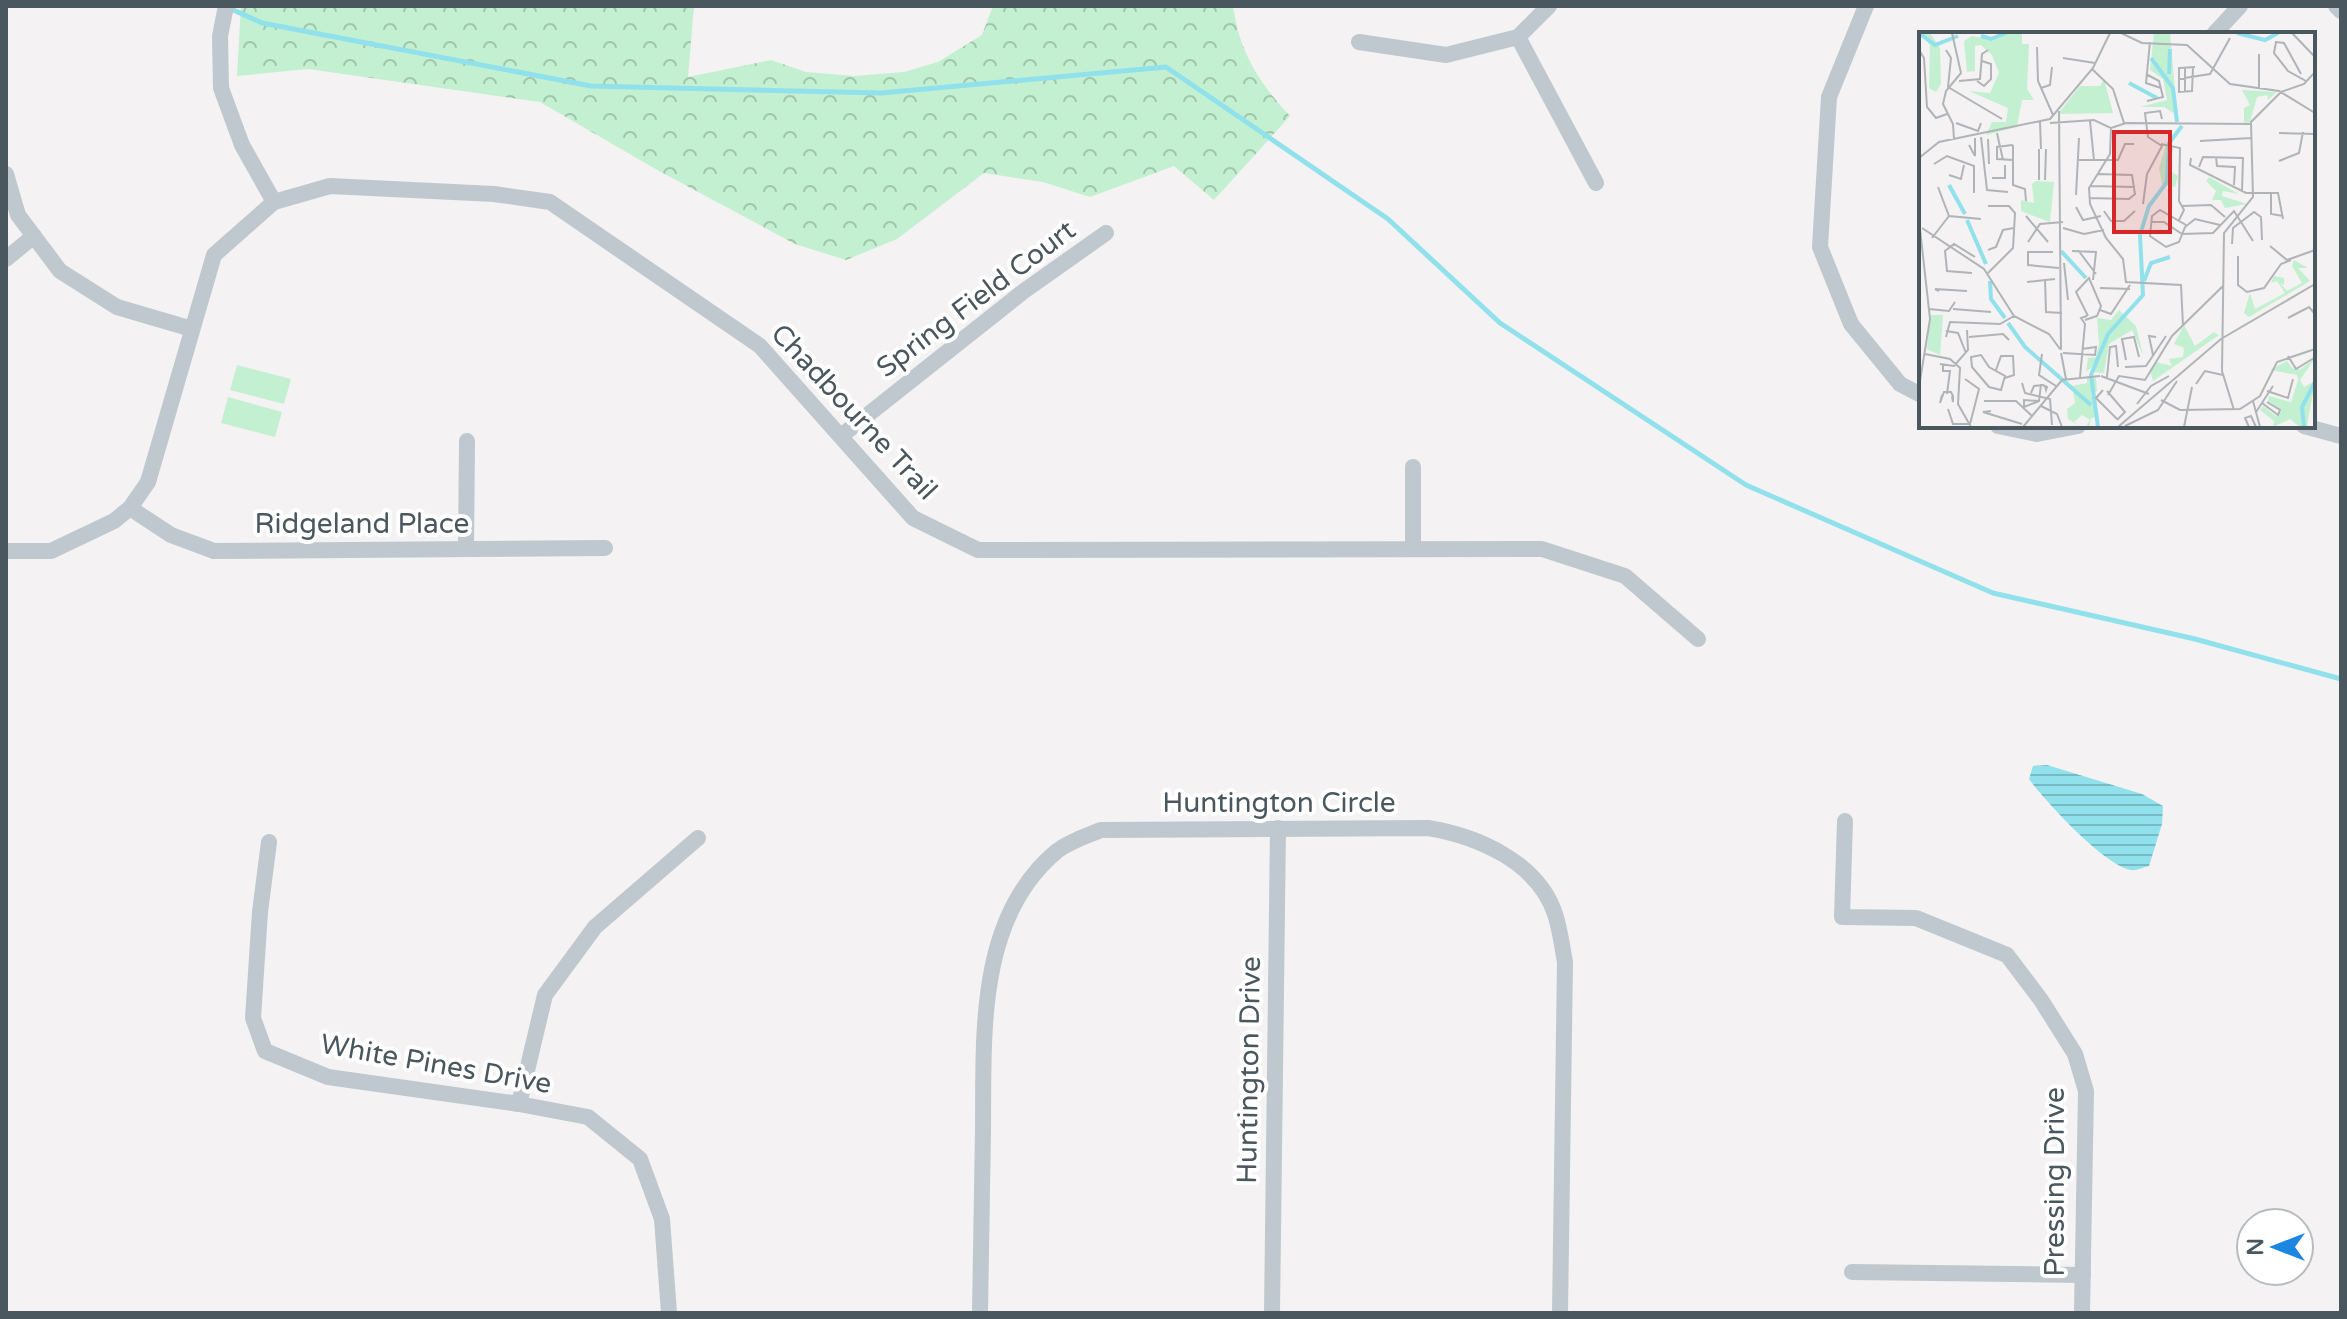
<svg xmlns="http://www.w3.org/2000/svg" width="2347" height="1319" font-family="'Varela Round',sans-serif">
  <defs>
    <pattern id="forest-crowns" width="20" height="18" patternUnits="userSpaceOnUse" patternTransform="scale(2)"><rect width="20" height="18" fill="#c3f0d0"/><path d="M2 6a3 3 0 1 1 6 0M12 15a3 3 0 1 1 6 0" fill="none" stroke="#a0c5ac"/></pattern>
    <pattern id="water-rules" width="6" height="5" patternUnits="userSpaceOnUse" patternTransform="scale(2)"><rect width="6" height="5" fill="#91e1ec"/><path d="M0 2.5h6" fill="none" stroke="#78b9c2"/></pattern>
  </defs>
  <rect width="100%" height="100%" fill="#f4f2f2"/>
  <path fill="url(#forest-crowns)" d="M241,6H694L688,77L771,60L806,72L854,76L904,72L938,62L982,35L993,6H1233C1239,51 1259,83 1290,116L1214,200L1174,166L1090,197L1043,182L984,173L897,239L846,260L795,244L659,171L540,102L308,69L237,76Z"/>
  <g fill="#c3f0d0">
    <path d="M237,365L291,379L284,404L230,390Z"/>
    <path d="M228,397L282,412L275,437L221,423Z"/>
  </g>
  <path fill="url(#water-rules)" d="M2047,765L2142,794L2163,806L2162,824L2149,866C2144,867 2136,871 2131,870C2104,865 2046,802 2029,779L2033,766Z"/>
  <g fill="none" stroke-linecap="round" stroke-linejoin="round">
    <path stroke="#91e1ec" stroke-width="5" d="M229,8L262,23L591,86L881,93L1166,67L1388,219L1500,323L1746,485L1993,593L2195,639L2341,679"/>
    <g stroke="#bec8ce" stroke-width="16">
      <path d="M226,6L220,36L221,88L242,145L274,202"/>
      <path d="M1866,6L1829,97L1820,247L1851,324L1900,384L1921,395"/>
      <path d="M2336,6L2341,11"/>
      <path d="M2214,34L2240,6"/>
      <path d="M1518,37L1596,183"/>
      <path d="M1359,42L1446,55L1518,37L1549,6"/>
      <path d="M6,174L18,215L60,271L117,307L192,329"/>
      <path d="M6,259L34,236"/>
      <path d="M1998,426L2037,434L2078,426"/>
      <path d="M2304,426L2341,436"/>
      <path d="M841,436L1024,291L1106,233"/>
      <path d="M1413,467V549"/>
      <path d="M130,508L171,535L214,551L605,548"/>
      <path d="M466,549L467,441"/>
      <path d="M6,551H51L114,521L130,508L148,482L214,255L274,202L330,186L494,194L550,202L760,346L913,518L978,550L1542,549L1625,576L1698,639"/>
      <path d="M1845,821L1842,917L1916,918L2007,955L2041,1000L2075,1054L2086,1091L2082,1313"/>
      <path d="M269,842L260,912L253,1018L265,1051L328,1077L519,1104L588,1117L640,1159L662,1219L669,1313"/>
      <path d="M519,1104L545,995L595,927L698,838"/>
      <path d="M1852,1272L2083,1275"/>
      <path d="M980,1313C981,1252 982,1191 983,1130C984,1036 976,918 1057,851C1070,841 1086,836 1101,830L1428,828C1477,836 1538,862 1555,914C1560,929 1562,946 1565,962L1560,1313"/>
      <path d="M1272,1313L1278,828"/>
    </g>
  </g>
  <g text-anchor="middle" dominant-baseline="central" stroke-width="8" stroke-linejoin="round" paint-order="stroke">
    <g font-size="28" fill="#4a575f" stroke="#fff">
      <text transform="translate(976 299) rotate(-37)">Spring Field Court</text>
      <text transform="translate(854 412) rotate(47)">Chadbourne Trail</text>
      <text x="362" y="524">Ridgeland Place</text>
      <text x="1279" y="803">Huntington Circle</text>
      <text transform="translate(436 1064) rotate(10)">White Pines Drive</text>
      <text transform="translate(1249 1070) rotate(-89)">Huntington Drive</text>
      <text transform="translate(2055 1182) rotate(-90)">Pressing Drive</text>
    </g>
  </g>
  <g transform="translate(1919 32)">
    <rect width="396" height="396" fill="#f4f2f2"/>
    <path d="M1,1H11L21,16L22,52L17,60L10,56L11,13ZM80,1H103V12H110L108,57L115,68H103L98,95L67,103L73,90H87L89,76L50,59L71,61L80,41L73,23L62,13L56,14V39L48,40L45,9L53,4L74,8ZM185,47L194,81L139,82L161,54H181ZM323,58H324L358,60L349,68L348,63L338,65L331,90L325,91V76L331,73Z" fill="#c3f0d0"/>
    <path d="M235,1H251L258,83L245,75H221L248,68L244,47L231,38ZM248,110L255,116L248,137L259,144L256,155L243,152L240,136ZM290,145L320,162L304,159L303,164L328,172L306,176L302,168H293L297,159L287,149ZM117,149L135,150L131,190L102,179V168L115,171L113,152ZM375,228L389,236H379L391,249L330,285L325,281L331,261L336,277L366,261L358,249L352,251L355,244L365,246V253L361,251L368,259L383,251L373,234ZM200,278L217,294L224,323L213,298L190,312L185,341L173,340L174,334L167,340L169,326L177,325L180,312L178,286L192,288ZM11,283H24L21,323L8,317ZM265,293L276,314L295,300L300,303L234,349L231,338L237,330L253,334L250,327L264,325L265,316L255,312ZM396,326L381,348L385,355L396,349L388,394L396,395H381L371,387L354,395L355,389L341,378L344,374L357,384L363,378L349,369L350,364L372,370L379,348L378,343L351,338L368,329L374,337H382Z" fill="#c3f0d0"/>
    <path d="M168,346H177L178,359L172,362L180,385L172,386L170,395H167L171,388L163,383L155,390L162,395L149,387L148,377L156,371L153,354L168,351Z" fill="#c3f0d0"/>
    <path fill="none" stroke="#91e1ec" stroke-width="4" d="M0,1L16,13L39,4M318,1L346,8L359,1M62,4L72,7L87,1M232,26L254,56L258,90M250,42L251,17M210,51L238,66M30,153L46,182M48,188L67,232M142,219L167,246M71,249L72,267L86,286M225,249L232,231L251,225M89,291L106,315L172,373M179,395L172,343L189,302L224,263L221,203L230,174L248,150L250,111L263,94M385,395L383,375L396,350"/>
    <path fill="none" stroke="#b0b4b7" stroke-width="2" d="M33,1L42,41L27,59L24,72L34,92L35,107M202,1L223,11L268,13L311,52L360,59L396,81M373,1L396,25M231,10L227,51L242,56M118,15L119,49L134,83M0,18L5,26L8,75L17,86L28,82M27,18L32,26L29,55L83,87M144,26L176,31M266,35V60M274,35L273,59L260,60V36H261L276,35M173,37L194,57L205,91M227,42L240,49L244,65L228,69M382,42L365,11L357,10L355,21L369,39L387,49M259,47L291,42L311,6M40,49L61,47L63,22L69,18M58,49L65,54L72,47V32L63,29M122,56L131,53L133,35M340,56V22M362,60L385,52L396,40M140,79L142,318M171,89L175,128M121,90L122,117M37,91L59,99L62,91M131,91L175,88L192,96L191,122L170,156L171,172L187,206L204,227L207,250L262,253L264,294M192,96L207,91L332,92M78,101L84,128M360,101L396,102M62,105L68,158L89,160M69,107L70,132M281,109L332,106M242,112L261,116L260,169L265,178L260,188M50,113L56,124V106M297,125L298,134L316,135L315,153M0,126L20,110L131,87L174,36L191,1M272,126L271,133L327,161H359L364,187M94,128L78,127V115L93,113L94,114V153L106,157L107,169M160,128H199L206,112H215M360,129L380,121L384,100M15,132L28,124L55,134V161M280,135L284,125L324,126L323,159M30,143L42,147L45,133M73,146H86V133M120,148V117M126,148L127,117M171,154L216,155M19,155L30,184L62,187M352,160V182L364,184M157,163L160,106M170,166L210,167L216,162L213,143L178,142M224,172L228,142L243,114L229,105L226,81L241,79L243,87M69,174H90L96,181L94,216L69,241M263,174L292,173L306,185M157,175L164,188L182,184M185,179L192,189H205L216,179M107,184L129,210M0,188L11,287L0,355M233,190H245L263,202L294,201L315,179L334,209M267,193L241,178L233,184L231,204L247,215L260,210L266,195L276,187L301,193M3,196L65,237L95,284L130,302L141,317M144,196L165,202L185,198M13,206L30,184M109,210L121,192L144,190M313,212L314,196L335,180L342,185L343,208M351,214L368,228L396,218M69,218L77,215L84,198L95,196M159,218L177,242M153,219L177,220L174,248M134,220H109V233L140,236M319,224V253L328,260L345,256L362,232L372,228M145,231L149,268M53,241L28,239L26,219L35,212L56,225M126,247L127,280L143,281M108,250L136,247M181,256L211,257M20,259L16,257L48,259M10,277L30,279L36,270M34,277L72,280M181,278L192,282L211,253M369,286L390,275L396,282M166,288L178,284L182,274L170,246L157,260L169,284M27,299L39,301L47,321M27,305L31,290L81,292L95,284M50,305L84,302L90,308M142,321L147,347M144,321L176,323L177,315L163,317M6,322L31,327L41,336L39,372L52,395M123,322L120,343L137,354M62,323L70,335L86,344L82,358L70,355L53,335L52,325ZM234,323L230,304L237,305M369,324L377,337L395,326M207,328L203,307L215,305L220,325M21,332L35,334L49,318L48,298M24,332V339H31L28,362M206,335L227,334L247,304M77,338L82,324H94L95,343L86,346M182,344L230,362M161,345L166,292L162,286L168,284M188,345L191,315L197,314L199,335M46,347L60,357L51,392M103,351L106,361L131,367L133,393M277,352L286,339L304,343M184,358L177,366L198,387M188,359L206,380L198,388M348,359L369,366L374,347M112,361L115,354L124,353L128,355L127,358L126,354M23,363L21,371L25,360H32L34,364V370L33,364M189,363L200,344L226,348L253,304L304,254M242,368L261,378L321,377L341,364L358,330L396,317M65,369H97L113,384M120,369L105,368V375L120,369L122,352M334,369L341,395M343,371L359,383L361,378L348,370M218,372L232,354L250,344M122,374L138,382L143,395M29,377L34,392H50M315,378L303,339L305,201L334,165L332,90L362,60M72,379L64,380L103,392M337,380L354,354M206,394L239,378L258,349M104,395L143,348L181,344M199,395L302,307L396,252M265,395L273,355M330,395L326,386L332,384L337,395"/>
    <path fill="#d62828" fill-opacity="0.15" stroke="#d62828" stroke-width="4" d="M195,100H251V200H195Z"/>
    <rect width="396" height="396" fill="none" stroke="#4a575f" stroke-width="4"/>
  </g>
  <rect width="2347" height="1319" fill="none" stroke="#4a575f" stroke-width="16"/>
  <g transform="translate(2275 1247) rotate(270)"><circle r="38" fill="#ffffff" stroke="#b7bcbf" stroke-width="2"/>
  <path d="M0-6L14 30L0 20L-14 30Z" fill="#1d86e3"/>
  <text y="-12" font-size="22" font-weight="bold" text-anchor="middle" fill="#4a575f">N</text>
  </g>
</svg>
